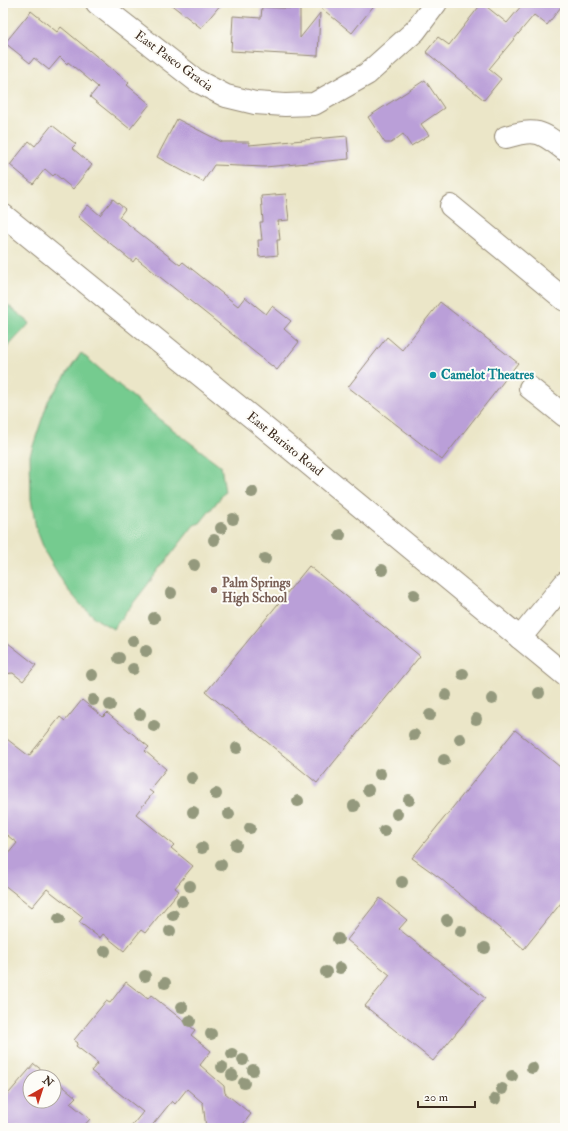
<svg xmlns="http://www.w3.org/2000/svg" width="568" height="1131" font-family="'IM FELL Double Pica',serif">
  <rect width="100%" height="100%" fill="#fdfcf7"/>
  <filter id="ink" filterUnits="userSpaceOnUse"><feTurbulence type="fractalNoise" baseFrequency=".025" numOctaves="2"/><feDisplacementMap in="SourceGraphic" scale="8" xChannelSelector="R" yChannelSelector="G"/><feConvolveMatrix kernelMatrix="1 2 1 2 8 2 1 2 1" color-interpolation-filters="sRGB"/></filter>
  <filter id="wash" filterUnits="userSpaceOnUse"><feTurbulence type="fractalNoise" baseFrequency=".012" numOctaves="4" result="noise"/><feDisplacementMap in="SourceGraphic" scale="16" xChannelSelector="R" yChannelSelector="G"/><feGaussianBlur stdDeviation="0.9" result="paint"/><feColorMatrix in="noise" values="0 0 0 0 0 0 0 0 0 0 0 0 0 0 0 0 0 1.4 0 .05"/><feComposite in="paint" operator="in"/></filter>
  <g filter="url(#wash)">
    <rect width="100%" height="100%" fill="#ebe6c8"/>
    <g fill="#74cb8f" stroke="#587a56">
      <path d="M3,301L30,323L3,352Z"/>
      <path d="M81,353L159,419L221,466L225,492L200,523L194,525L113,629L98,620L82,606L67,589L46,554L36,528L31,499L30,455L48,401Z"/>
    </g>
    <g id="blocks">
      <g fill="#ba9fd8">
        <path d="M169,3H222L201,28Z"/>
        <path d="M315,3H376L352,33Z"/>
        <path d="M482,3L507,23L522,5L519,3H564L547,25L534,15L489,69L501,79L484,100L426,52L438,37L449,45Z"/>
        <path d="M262,7L300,9V38L320,13L318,56L231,51L233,16L261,18Z"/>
        <path d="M31,11L57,32L61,27L129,83L127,85L150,104L130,129L90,97L98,87L68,62L67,64L60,57L49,70L34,58L30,63L5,43Z"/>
        <path d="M425,80L444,108L421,124L429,135L411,146L403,134L391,143H385L368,117Z"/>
        <path d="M177,119L222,142H249V145L347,136L349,159L265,167L214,165L203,182L157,157Z"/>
        <path d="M52,125L76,144L72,148L92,165L73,189L55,174L53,176L45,169L33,184L10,165L29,141L35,146Z"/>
        <path d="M286,194L289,220L278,221L280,240H277L278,255L259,257L258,240H262L260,222H263L261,196Z"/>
        <path d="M113,199L125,209L119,217L180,265L183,262L238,306L245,297L266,314L272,306L291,321L284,329L299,342L277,370L136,258L133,262L78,217L88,205L100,215Z"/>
        <path d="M440,302L518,363L442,460L348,387L387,337L402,350Z"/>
        <path d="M309,566L420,656L317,783L206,692Z"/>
        <path d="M3,639L36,665L23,681L13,673L3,674Z"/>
        <path d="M82,700L103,717L107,713L149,747L145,751L166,769L149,790L153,793L136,814L174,845L171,848L193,866L175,888L179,891L145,933L141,930L124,951L103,934L100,938L79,922L83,917L47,889L32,907L3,884V860L17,843L3,832V736L29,756L60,717L65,721Z"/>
        <path d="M515,730L565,771V898L524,949L440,878L412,858Z"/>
        <path d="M380,898L407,920L399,929L485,998L433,1061L365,1006L390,975L347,940Z"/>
        <path d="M126,982L148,999L151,995L195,1030L191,1035L211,1051L200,1065L224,1086L225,1093L251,1114L240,1128H206L203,1103L187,1089L175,1104L172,1101L150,1128H130L143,1112L91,1071L98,1063L76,1046L78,1043L74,1040L106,1001L110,1003Z"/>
        <path d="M34,1064L51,1077H30V1101H54V1079L76,1097L70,1103L90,1119L82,1128H3V1100Z"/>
      </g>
    </g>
  </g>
  <g filter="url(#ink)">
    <use href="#blocks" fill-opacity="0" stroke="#938873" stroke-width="1"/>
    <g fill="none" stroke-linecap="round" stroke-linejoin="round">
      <defs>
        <g id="minor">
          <path d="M97,3L197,81L226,96L255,103L285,105L314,104L367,74L415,31L436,3"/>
          <path d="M506,137C536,128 541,131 565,150"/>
          <path d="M451,206L565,300"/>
          <path d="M3,215L275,436L565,675"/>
          <path d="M530,388L565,416"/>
          <path d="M520,638L565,583"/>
        </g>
      </defs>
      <use href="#minor" stroke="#938873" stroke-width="24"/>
      <use href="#minor" stroke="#fff" stroke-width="22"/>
    </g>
    <g fill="#94997d">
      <circle cx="252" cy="492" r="6"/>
      <circle cx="233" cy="519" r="6"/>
      <circle cx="221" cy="528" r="6"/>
      <circle cx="340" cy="535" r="6"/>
      <circle cx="214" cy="540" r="6"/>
      <circle cx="265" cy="559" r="6"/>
      <circle cx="194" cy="565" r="6"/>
      <circle cx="382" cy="570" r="6"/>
      <circle cx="171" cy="593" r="6"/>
      <circle cx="414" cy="595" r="6"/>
      <circle cx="154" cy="618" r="6"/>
      <circle cx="133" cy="641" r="6"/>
      <circle cx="146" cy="651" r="6"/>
      <circle cx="119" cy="658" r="6"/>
      <circle cx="133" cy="669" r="6"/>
      <circle cx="463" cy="674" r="6"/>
      <circle cx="92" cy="675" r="6"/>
      <circle cx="539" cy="693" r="6"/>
      <circle cx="446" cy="695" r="6"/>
      <circle cx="492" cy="699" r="6"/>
      <circle cx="93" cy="700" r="6"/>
      <circle cx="110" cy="705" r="6"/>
      <circle cx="140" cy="714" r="6"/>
      <circle cx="430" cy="715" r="6"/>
      <circle cx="476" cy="719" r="6"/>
      <circle cx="154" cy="726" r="6"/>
      <circle cx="414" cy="735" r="6"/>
      <circle cx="460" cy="739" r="6"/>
      <circle cx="237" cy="748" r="6"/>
      <circle cx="444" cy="760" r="6"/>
      <circle cx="380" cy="774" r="6"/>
      <circle cx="192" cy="778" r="6"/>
      <circle cx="368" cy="790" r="6"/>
      <circle cx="216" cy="794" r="6"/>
      <circle cx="409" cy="800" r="6"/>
      <circle cx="298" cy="801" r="6"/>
      <circle cx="354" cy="806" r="6"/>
      <circle cx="193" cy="812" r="6"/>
      <circle cx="229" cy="814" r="6"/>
      <circle cx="397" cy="814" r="6"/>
      <circle cx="250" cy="828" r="6"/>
      <circle cx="384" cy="831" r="6"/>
      <circle cx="236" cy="845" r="6"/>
      <circle cx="202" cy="848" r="6"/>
      <circle cx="221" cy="865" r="6"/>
      <circle cx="402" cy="882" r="6"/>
      <circle cx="190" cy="886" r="6"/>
      <circle cx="182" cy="901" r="6"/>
      <circle cx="173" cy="915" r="6"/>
      <circle cx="59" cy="919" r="6"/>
      <circle cx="447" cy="920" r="6"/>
      <circle cx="170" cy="931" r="6"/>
      <circle cx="461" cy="931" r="6"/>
      <circle cx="338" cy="939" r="6"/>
      <circle cx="485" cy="948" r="6"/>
      <circle cx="105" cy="951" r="6"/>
      <circle cx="340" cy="968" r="6"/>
      <circle cx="326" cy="972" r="6"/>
      <circle cx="145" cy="976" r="6"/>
      <circle cx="165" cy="983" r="6"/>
      <circle cx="182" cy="1007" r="6"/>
      <circle cx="190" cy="1021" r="6"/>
      <circle cx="211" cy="1034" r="6"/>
      <circle cx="232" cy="1054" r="6"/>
      <circle cx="243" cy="1060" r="6"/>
      <circle cx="222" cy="1067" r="6"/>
      <circle cx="532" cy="1068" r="6"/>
      <circle cx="253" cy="1070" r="6"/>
      <circle cx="232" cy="1075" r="6"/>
      <circle cx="512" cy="1076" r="6"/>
      <circle cx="244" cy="1083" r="6"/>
      <circle cx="502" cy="1089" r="6"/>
      <circle cx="495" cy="1099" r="6"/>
    </g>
  </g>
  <circle fill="#0f9aa8" stroke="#fdfcf7" stroke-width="1.5" cx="433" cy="375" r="4"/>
  <circle fill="#8d6e63" stroke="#fdfcf7" stroke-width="1.5" cx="214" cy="590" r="4"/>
  <g text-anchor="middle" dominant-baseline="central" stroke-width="4" stroke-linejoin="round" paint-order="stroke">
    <g font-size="13" fill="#3b2a1e" stroke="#fdfcf7">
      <text transform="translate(174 61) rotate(36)">East Paseo Gracia</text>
      <text transform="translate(285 444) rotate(39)">East Baristo Road</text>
    </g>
    <g font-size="13" font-weight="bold" fill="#0d838f" stroke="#fdfcf7" text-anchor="start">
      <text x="441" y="375">Camelot Theatres</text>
    </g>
    <g font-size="13" font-weight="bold" fill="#785e54" stroke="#fdfcf7" text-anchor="start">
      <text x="222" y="583">Palm Springs<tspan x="222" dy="15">High School</tspan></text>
    </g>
  </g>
  <rect width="568" height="1131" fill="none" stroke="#fdfcf7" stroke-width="16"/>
  <g transform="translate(42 1089) rotate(39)"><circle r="19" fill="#fdfcf7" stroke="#afa8a0"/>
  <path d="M0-3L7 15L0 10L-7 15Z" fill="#c8321e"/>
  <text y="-6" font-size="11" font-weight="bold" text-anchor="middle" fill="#3b2a1e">N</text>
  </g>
  <path d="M418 1101v6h57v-6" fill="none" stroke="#3b2a1e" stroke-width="2"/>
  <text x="424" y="1101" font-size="12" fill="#3b2a1e" stroke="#fdfcf7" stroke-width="3" paint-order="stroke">20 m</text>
</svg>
